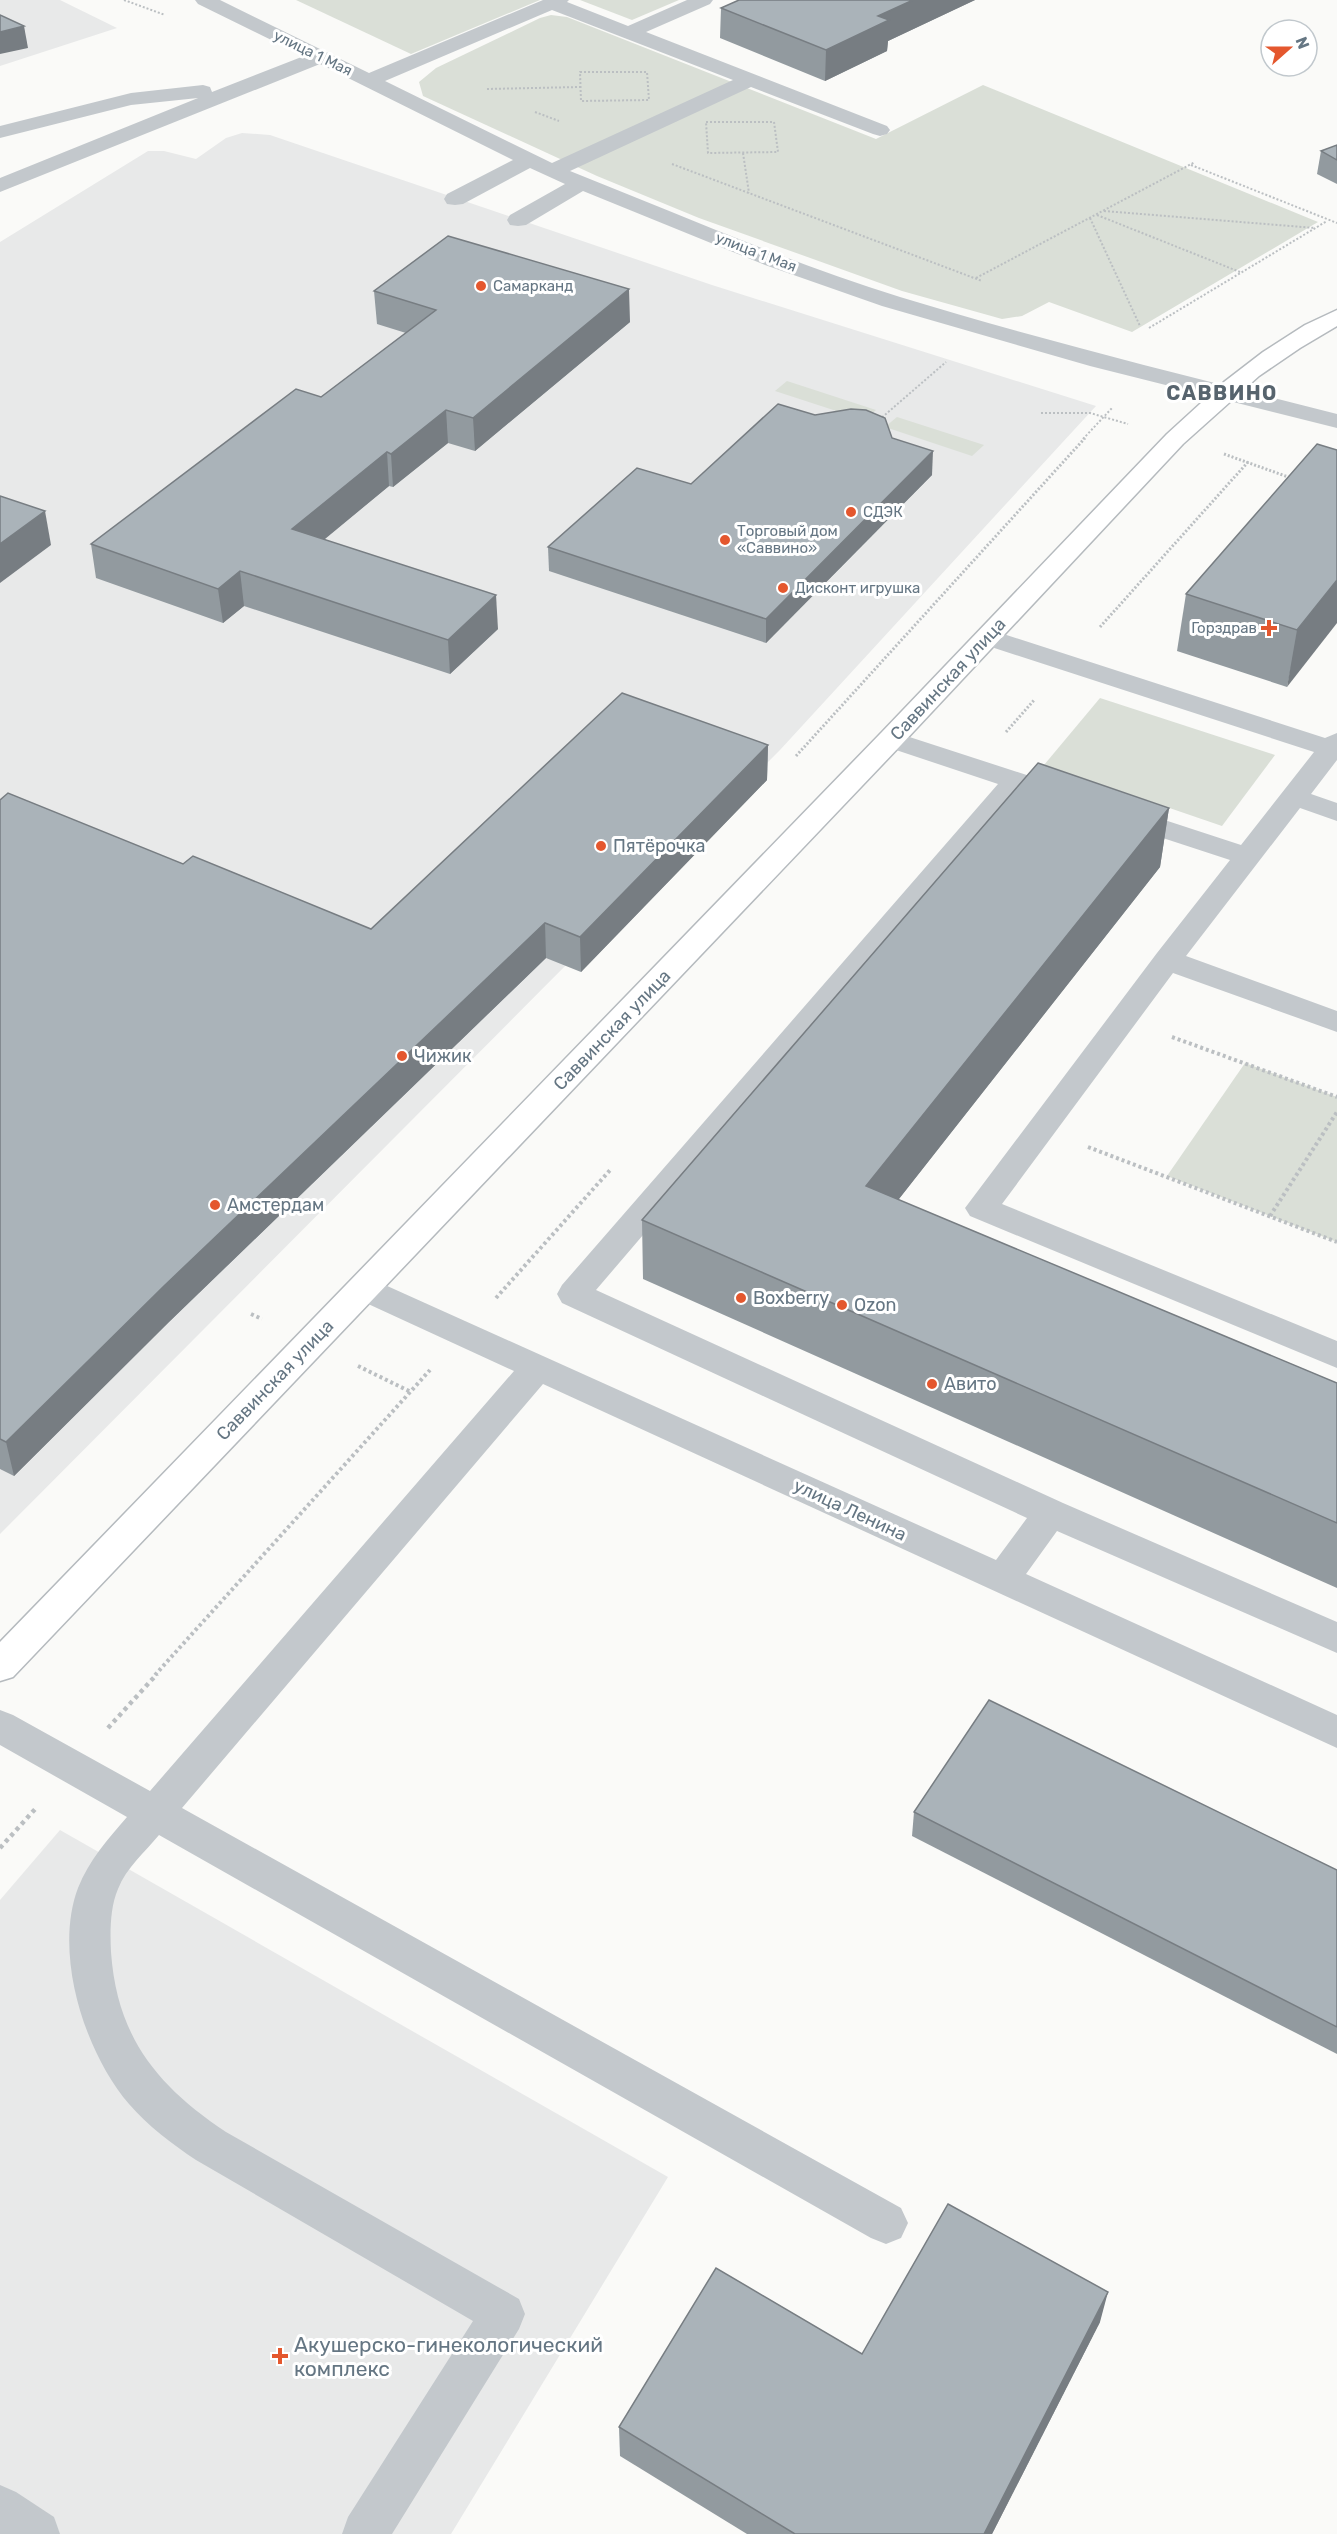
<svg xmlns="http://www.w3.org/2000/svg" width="1337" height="2534" font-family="Rubik,sans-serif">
  <rect width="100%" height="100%" fill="#fafaf8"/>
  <g fill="#e8e9e9">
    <path d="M0,0H60L117,28L0,66Z"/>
    <path d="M242,133L270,135L712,285L1096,406L780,750L0,1534V242L148,151H164L196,159L226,138Z"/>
    <path d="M60,1830L668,2177L451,2534H0V1900Z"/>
  </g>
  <g fill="#dadfd7">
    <path d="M296,0H540L411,54Z"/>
    <path d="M580,0H679L632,20Z"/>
    <path d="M551,15L567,17L876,139L983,85L1318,222L1132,332L1049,302L1022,316L1002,319L902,291L699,218L597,176L423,96L419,82L436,68L540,18Z"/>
    <path d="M787,381L876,410L864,420L775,391Z"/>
    <path d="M897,417L984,445L972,456L885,427Z"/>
    <path d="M1100,698L1275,755L1222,826L1044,765Z"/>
    <path d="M1245,1063L1337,1097V1242L1167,1176Z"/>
  </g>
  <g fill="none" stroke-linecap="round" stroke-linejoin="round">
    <defs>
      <path id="major" d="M1337,310V326L1300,348L1259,376L1183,444L901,745L13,1677L0,1681V1642L881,733L1167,434L1224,382L1263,352L1305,325Z"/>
    </defs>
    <use href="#major" stroke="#b5babe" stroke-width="3"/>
    <g stroke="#bbbfc2" stroke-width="2" stroke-dasharray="2 2" stroke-linecap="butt">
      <path d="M124,0L165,15"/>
      <path d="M580,72H647L649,100L581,101Z"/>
      <path d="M487,89L580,87"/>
      <path d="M535,112L559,121"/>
      <path d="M706,122H774L778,152L708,153Z"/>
      <path d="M743,153L749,193"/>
      <path d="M672,164L982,281"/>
      <path d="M1191,165L1337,223"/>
      <path d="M1104,211L1315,228"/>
      <path d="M1097,215L1240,272"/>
      <path d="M1090,218L1140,326"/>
      <path d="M976,278L1195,162"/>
      <path d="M1149,328L1327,221"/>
      <path d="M1041,413H1090L1128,424"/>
      <path d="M879,420L946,362"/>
      <path d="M1083,439L1112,408"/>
    </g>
    <g stroke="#bbbfc2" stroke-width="3" stroke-dasharray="2 2" stroke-linecap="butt">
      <path d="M1224,454L1291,478"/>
      <path d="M1100,627L1248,462"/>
      <path d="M1006,732L1035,699"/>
      <path d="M796,756L1085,438"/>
    </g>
    <g stroke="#bbbfc2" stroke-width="4" stroke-dasharray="3 3" stroke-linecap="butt">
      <path d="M1172,1037L1337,1097"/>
      <path d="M1088,1147L1337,1242"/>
      <path d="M1270,1216L1337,1112"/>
      <path d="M496,1298L611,1169"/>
      <path d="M251,1314L262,1319"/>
      <path d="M358,1366L411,1392"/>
      <path d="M155,1675L430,1370"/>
    </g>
    <g stroke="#bbbfc2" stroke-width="4.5" stroke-dasharray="4 4" stroke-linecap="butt">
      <path d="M108,1728L157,1674"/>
      <path d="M0,1848L37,1807"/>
    </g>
    <g fill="#c3c8cc" fill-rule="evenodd">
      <path d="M195,0H220L369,73L543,0H569L567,2L628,26L687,0H713L710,4L646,32L887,126L890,130L887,134L880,136L873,134L751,87L570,171C679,214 787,262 900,297C1044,341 1191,377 1337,414V428L1090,366L882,306L765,265L583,191L526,225L518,226L510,225L507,220L510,215L565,184L530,168L463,204L455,205L447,204L444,199L447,194L513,160L320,64L0,192V178L198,98L131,105L0,138V126L131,93L203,85L210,87L212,92L304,56L198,4ZM552,10L733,80L552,163L385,81Z"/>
      <path d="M988,629L1325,738L1337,733V760L1311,794L1337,803V821L1300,808L1186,956L1337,1011V1032L1173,973L1002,1204L1337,1341V1368L970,1216L965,1208L1157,953L1230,860L1114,822L1110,816L1114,810L1124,807L1134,810L1241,845L1314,752L979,643L975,637L979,631Z"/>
      <path d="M891,731L1045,781L1049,787L1045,793L1035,795L1022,792L596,1290L1063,1503L1337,1622V1653L1057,1531L1026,1574L1337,1715V1748L543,1384L182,1808L901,2208L908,2223L901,2238L886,2244L871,2238L159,1835C145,1852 126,1868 118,1889C110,1907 110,1933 111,1952C117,2037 157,2086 226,2132L519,2299L525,2314L519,2329L392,2534H342L348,2517L473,2321L196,2160C172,2144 148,2126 129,2104C85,2053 53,1954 78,1888C89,1860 108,1839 127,1817L0,1745V1710L13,1715L150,1791L514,1371L353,1297L348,1288L353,1279L365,1276L996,1560L1027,1518L562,1303L557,1294L562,1285L998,784L881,745L877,739L881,733Z"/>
      <path d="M0,2485L16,2492L54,2517L60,2534H0Z"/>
    </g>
    <use href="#major" fill="#fff" fill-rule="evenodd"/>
  </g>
  <g fill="#929a9f">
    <path d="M739,0H975L888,41L887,51L825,81L720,38L721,8Z"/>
    <path d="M1337,145V184L1317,174L1321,151Z"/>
    <path d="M374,291L630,322L475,451L448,443L393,487L389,486L324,539L498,629L450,674L244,606L223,623L96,578L91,544L321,397L406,333L377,324Z"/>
    <path d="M892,438L932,475L766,643L549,571L548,547L691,484Z"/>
    <path d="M1337,450L1287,687L1177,651L1186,594Z"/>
    <path d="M768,745L767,780L581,972L546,958L170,1321L14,1476L0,1469V800L371,929Z"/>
    <path d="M1169,808L1160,867L898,1200L1337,1383V1588L643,1279L642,1220Z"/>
    <path d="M914,1812L1337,1870V2054L912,1836Z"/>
    <path d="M1100,2322L992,2534H747L620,2456L619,2427L862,2354Z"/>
  </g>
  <g fill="#777d82">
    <path d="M913,0H975L888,41L887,51L825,81L826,50L878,16Z"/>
    <path d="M24,26L28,48L0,54V32Z"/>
    <path d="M629,289L630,322L475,451L473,418Z"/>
    <path d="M446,410L448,443L393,487L391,454Z"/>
    <path d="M933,451L932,475L766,643V619Z"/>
    <path d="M387,452L389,486L296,563L292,529Z"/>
    <path d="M45,511L51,545L0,583V544Z"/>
    <path d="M240,571L244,606L223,623L218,589Z"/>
    <path d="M1337,580V623L1287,687L1297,630Z"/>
    <path d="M496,595L498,629L450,674L448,640Z"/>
    <path d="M768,745L767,780L581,972L580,937Z"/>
    <path d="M1169,808L1160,867L862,1246L866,1186Z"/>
    <path d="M545,923L546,958L170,1321L14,1476L6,1442L164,1286Z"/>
    <path d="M1108,2292L1100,2322L992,2534H984Z"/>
  </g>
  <g fill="#aab3b9" stroke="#777d82" stroke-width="1.5">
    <path d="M739,0H913L878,16L889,20L826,50L721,8Z"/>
    <path d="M0,15L24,26L0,32Z"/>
    <path d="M1337,145V160L1321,151Z"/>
    <path d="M448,236L629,289L473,418L446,410L391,454L387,452L292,529L496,595L448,640L240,571L218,589L91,544L296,389L321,397L436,310L374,291Z"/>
    <path d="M778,404L815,415L851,409L866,410L885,418L892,438L933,451L766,619L548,547L637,468L691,484Z"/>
    <path d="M1317,444L1337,450V580L1297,630L1186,594Z"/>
    <path d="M0,496L45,511L0,544Z"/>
    <path d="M622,693L768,745L580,937L545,923L164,1286L6,1442L0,1439V800L8,793L183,864L193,856L371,929Z"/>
    <path d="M1038,763L1169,808L866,1186L1337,1383V1523L642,1220Z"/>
    <path d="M989,1700L1337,1870V2027L914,1812Z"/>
    <path d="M948,2204L1108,2292L984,2534H795L619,2427L716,2268L862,2354Z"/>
  </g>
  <g fill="#e4572e" stroke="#fff" stroke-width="2">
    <circle cx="481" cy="286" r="6"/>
    <circle cx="851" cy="512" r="6"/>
    <circle cx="725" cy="540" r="6"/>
    <circle cx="783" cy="588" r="6"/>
    <path d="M1266 619h6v6h6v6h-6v6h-6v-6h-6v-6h6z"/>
    <circle cx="601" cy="846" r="6"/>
    <circle cx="402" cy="1056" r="6"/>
    <circle cx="215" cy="1205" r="6"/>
    <circle cx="741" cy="1298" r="6"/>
    <circle cx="842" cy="1305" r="6"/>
    <circle cx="932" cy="1384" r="6"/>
    <path d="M277 2347h6v6h6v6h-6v6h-6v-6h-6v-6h6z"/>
  </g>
  <g text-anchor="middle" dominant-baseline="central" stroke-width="6" stroke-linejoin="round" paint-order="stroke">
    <g font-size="15" fill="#657683" stroke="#fff">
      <text transform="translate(313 53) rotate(26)">улица 1 Мая</text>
      <text transform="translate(756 252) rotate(21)">улица 1 Мая</text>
    </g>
    <g font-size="15" fill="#657683" stroke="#fff" text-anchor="start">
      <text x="493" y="286">Самарканд</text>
      <text x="863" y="512">СДЭК</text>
      <text x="737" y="531">Торговый дом<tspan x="737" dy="17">«Саввино»</tspan></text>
      <text x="795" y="588">Дисконт игрушка</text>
      <text x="1257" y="628" text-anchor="end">Горздрав</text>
    </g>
    <g font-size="18" fill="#657683" stroke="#fff">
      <text transform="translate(948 679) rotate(-47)">Саввинская улица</text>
      <text transform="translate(612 1030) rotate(-46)">Саввинская улица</text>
      <text transform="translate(275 1380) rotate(-46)">Саввинская улица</text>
      <text transform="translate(850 1510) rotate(25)">улица Ленина</text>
    </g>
    <g font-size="18" fill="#657683" stroke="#fff" text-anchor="start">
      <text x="613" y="846">Пятёрочка</text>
      <text x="414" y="1056">Чижик</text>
      <text x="227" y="1205">Амстердам</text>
      <text x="753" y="1298">Boxberry</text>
      <text x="854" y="1305">Ozon</text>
      <text x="944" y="1384">Авито</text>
    </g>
    <g font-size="20" font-weight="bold" letter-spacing="1.5" fill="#57646e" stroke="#fff">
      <text x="1222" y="393">САВВИНО</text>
    </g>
    <g font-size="21" fill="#657683" stroke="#fff" text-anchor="start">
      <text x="294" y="2344">Акушерско-гинекологический<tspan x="294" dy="24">комплекс</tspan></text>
    </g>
  </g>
  <g transform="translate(1289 48) rotate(69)"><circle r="28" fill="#ffffff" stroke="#c1c8cd" stroke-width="1.5"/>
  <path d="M0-4.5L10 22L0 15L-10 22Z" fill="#e4572e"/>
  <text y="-9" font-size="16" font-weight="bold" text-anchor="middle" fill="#657683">N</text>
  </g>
</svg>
